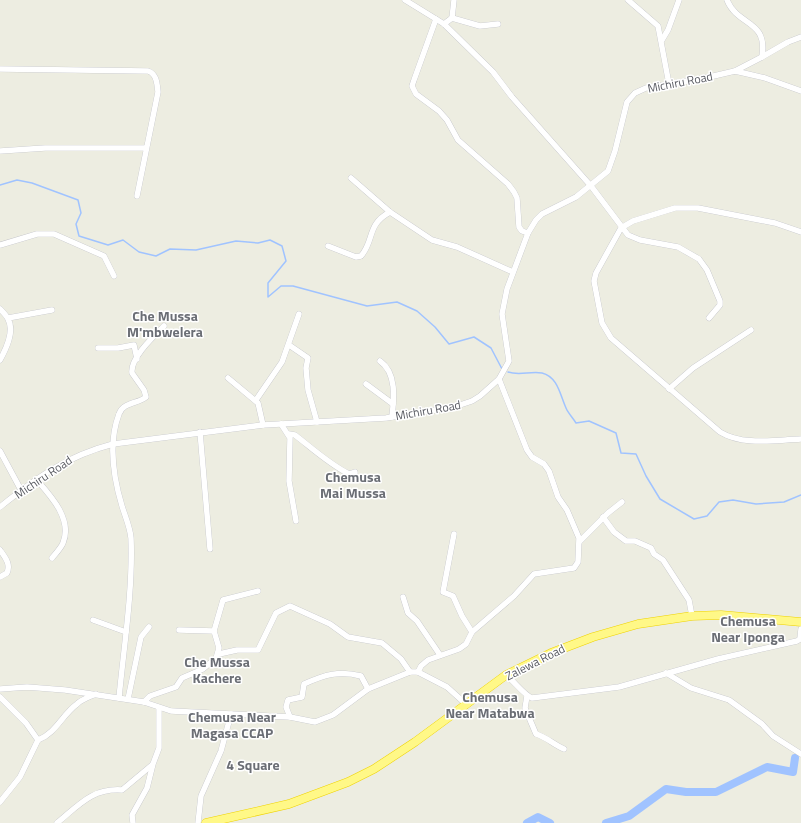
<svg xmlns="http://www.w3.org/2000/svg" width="801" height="823" font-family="'Titillium Web',sans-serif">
  <rect width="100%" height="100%" fill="#edede1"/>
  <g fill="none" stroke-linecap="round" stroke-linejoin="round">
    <g stroke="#a0c3ff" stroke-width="1.5">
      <path d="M0,185L17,180L32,183L78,200L81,213L76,224L79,236L108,245L123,240L139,252L156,256L170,249L196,250L236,241L258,243L270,240L282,246L286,261L268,283V297L281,286H293L367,306L397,302L417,311L435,327L449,344L474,337L491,348L502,369"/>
      <path d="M508,372C519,376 530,371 542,373C558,377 560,395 566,408C568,413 573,418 576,423L589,421L616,433L621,453L636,454L646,476L660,499L694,519L707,516L719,502L733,500L756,504L784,502L801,495"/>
    </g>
    <g stroke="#a0c3ff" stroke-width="8">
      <path d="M527,823L538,817L550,823"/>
      <path d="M606,823L629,816L666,789L686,792H716L767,767L793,772L795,758"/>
    </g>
    <defs>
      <g id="minor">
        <path d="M405,0L444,24L493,72L512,97L591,186L628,235L640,240L678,247L699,259L707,270L720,301V305L709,318"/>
        <path d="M628,0L658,26L669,84"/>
        <path d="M727,0C738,27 768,19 762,57L735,71"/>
        <path d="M452,18L454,0"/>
        <path d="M436,19L414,80L412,86L416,94L439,111L447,120L458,140L508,184L514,192L517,198L519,227L522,231L528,233"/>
        <path d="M444,24L452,18L480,26L498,24"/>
        <path d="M662,40L668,30L679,0"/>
        <path d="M762,57L788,42L801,37"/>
        <path d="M0,69L148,71C157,74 157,84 158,92L137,196"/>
        <path d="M0,151L45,148H146"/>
        <path d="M351,178L390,212L432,240L457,247L513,272"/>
        <path d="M801,232L775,223L698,208H675L633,221L621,228L596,273L594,281L602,323L611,338L720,432C743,446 775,440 801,439"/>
        <path d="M0,245L37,234H54L104,256L114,276"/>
        <path d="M328,246L356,257L361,256C375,240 366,225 390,212"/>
        <path d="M0,309C3,312 7,316 8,319C15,331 6,349 0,360"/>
        <path d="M8,318L52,310"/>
        <path d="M289,345L308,358L306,368L308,390L317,422"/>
        <path d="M98,348H118L134,345L137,359"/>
        <path d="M380,361C397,373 394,399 392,417"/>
        <path d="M228,378L258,403L263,425"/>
        <path d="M366,384L393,404"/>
        <path d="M669,389L693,368L751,330"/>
        <path d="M256,400L282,362L299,314"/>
        <path d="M281,424L290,438L289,481L296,521"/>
        <path d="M200,432L210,549"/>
        <path d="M289,434L295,435C313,449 329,464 349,474L355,472"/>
        <path d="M0,451L21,490"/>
        <path d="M36,479C50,495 73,519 63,543C61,548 56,553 52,558"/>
        <path d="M0,507C36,478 67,456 113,444L263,425L386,418L454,407L472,401L480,396L499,379L509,361L502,314L507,289L528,233L536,220L542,214L576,197L608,171L615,151L627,102L635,93L646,88L705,78L735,71L765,78L801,91"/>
        <path d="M603,517L614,532L626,541H635L651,548L654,554L663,560L689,600L692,616"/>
        <path d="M454,534L443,592L453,596L462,616L472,632"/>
        <path d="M580,541L608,513L622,502"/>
        <path d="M0,550C5,557 11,564 7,573L0,577"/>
        <path d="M403,597L408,613L417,621L440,655"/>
        <path d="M93,620L126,632"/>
        <path d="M179,630L214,631"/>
        <path d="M219,654L237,650H258L276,613L290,606L330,624L348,637L382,643L401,659L410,672"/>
        <path d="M418,672L421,666L428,660L459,649L466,644L472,632L514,596L534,574L574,568L578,562L579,538L567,510L558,497L549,471L544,464L532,457L527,450L499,379"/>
        <path d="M666,673L691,688L729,700L762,724L773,736L801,754"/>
        <path d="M506,675C514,681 524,695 532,698L619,687L718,659L797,641L800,639L801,629"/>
        <path d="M0,689L27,687L65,690L144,702L171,711L290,717L315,722L333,715L368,689L410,672H418L447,687L467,705"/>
        <path d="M527,696L525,708L536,734C546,737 553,744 564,749"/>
        <path d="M0,697L26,723L38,740"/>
        <path d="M119,698C124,645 133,591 131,538C130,527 125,516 122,506C113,476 108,443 119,414C123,402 138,404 146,397L144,390L132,373C130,358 154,336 164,326"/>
        <path d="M128,699L141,637L149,627"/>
        <path d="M144,702L150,696L176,687L182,678L203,669L216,658L219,648L214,631L223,600L258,591"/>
        <path d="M290,717L286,707L288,700L302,697L304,684C324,675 339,670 361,676L368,689"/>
        <path d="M0,802L20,777L38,740C56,733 62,715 77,704C82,699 89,697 96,694"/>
        <path d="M57,823C79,805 92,788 122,790L152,765"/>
        <path d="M133,823L132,815L147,788L153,764L159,748V708"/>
        <path d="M198,823L201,796L221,751L231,714"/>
      </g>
      <path id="highway" d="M206,823L289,804L348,782L374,769L415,742L506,675L551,653L593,637L638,624L692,616L721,615L801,622"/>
    </defs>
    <use href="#minor" stroke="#bcbdc3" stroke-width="6"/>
    <use href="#highway" stroke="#efd200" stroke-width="9"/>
    <use href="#minor" stroke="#fff" stroke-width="5.5"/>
    <use href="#highway" stroke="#fff887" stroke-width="8"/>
  </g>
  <g text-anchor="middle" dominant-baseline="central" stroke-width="3" stroke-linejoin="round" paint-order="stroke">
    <g font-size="12" fill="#5a5c63" stroke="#fff">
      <text transform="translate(680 82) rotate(-11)">Michiru Road</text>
      <text transform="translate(428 410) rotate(-10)">Michiru Road</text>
      <text transform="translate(43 477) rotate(-34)">Michiru Road</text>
      <text transform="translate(535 662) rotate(-27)">Zalewa Road</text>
    </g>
    <g font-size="14" font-weight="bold" fill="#6b6e75" stroke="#fff">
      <text x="165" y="315">Che Mussa<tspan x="165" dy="16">M'mbwelera</tspan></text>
      <text x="353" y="476">Chemusa<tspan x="353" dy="16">Mai Mussa</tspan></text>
      <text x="748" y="620">Chemusa<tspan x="748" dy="16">Near Iponga</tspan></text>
      <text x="217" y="661">Che Mussa<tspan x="217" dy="16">Kachere</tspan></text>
      <text x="490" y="696">Chemusa<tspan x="490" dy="16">Near Matabwa</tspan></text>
      <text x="232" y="716">Chemusa Near<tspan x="232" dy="16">Magasa CCAP</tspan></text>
      <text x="253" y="764">4 Square</text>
    </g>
  </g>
</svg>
